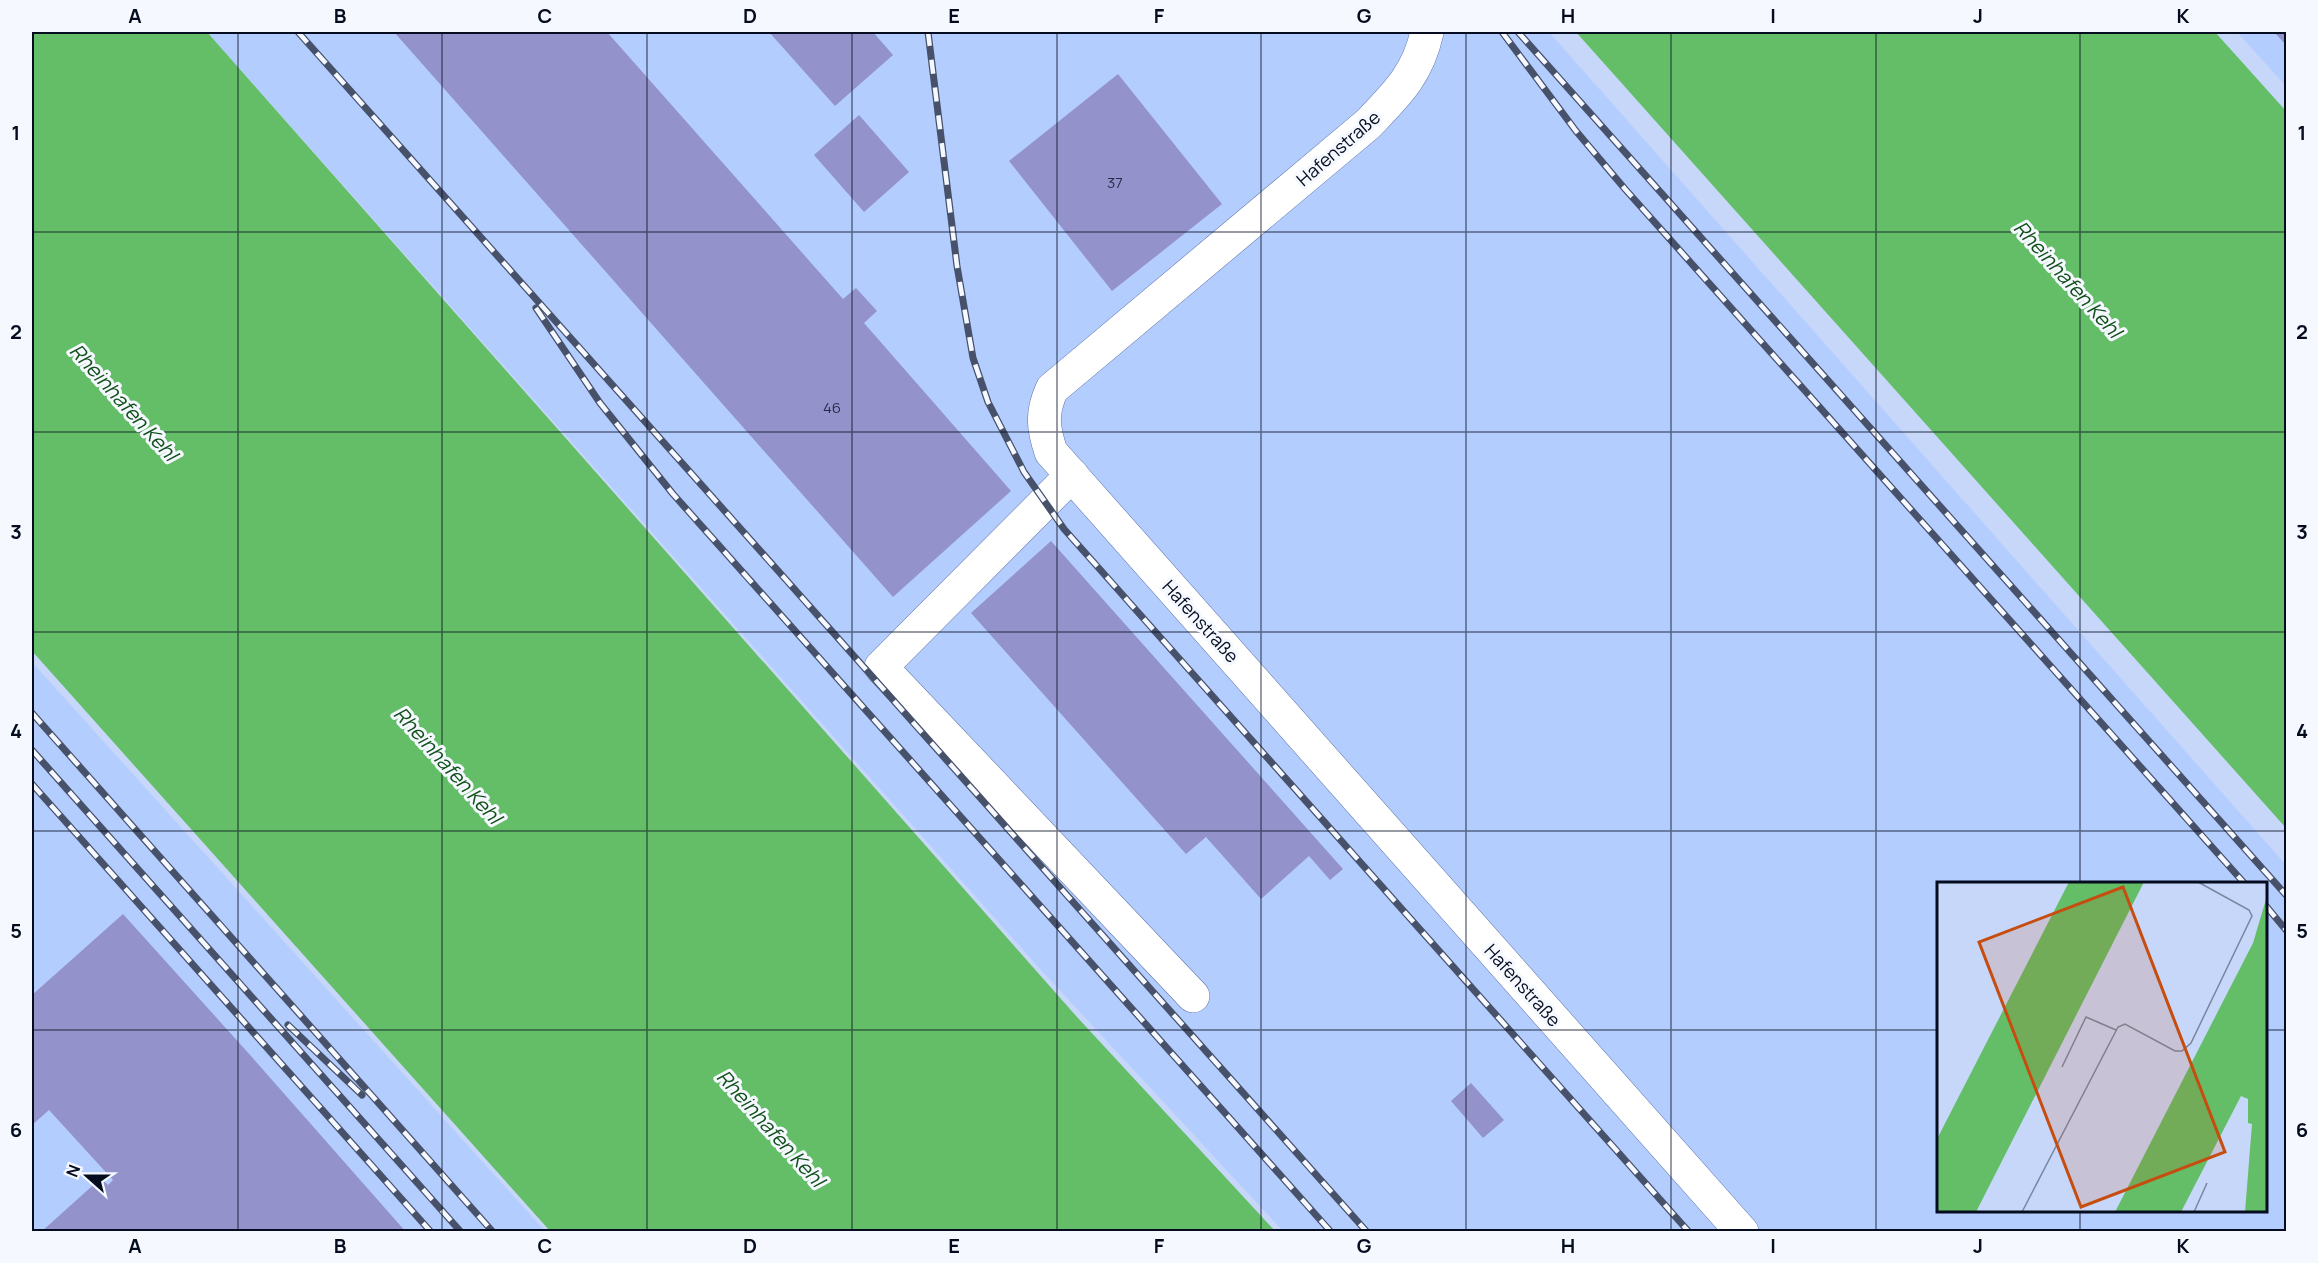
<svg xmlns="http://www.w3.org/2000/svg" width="2318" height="1263" font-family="Manrope,sans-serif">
  <rect width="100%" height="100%" fill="#c7d7f9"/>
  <g fill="#b4cdff" fill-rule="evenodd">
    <path d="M207,32H1549L2286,865V1231H1283L1041,970ZM1938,884H2266V1210H1938Z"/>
    <path d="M2237,32H2286V86Z"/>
    <path d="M32,662L545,1231H32Z"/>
  </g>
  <g fill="#64be67">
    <path d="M32,32H207L1077,1017L1275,1231H550L32,651Z"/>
    <path d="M1576,32H2215L2286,111V828Z"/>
  </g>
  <g fill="#9392cb">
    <path d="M394,32H607L843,299L856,288L877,311L864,323L1011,491L893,597Z"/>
    <path d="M769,32H873L893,55L835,106Z"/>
    <path d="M2274,32H2286V45Z"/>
    <path d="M1118,74L1222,204L1112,291L1009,161Z"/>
    <path d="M859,115L909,172L864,212L814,155Z"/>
    <path d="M1051,541L1343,869L1330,880L1309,856L1261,899L1206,837L1186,854L971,613Z"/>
    <path d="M123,914L251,1056L406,1232H41L101,1178L108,1185L113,1180L49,1110L32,1125V995Z"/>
    <path d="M1471,1083L1504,1120L1483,1138L1451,1101Z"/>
  </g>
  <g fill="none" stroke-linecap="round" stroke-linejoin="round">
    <defs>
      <g id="minor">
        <path d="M1427,32C1418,74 1397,94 1368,124L1052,389C1041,413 1043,428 1051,452L1742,1232"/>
        <path d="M1072,475L881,667L1193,996"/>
      </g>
    </defs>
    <use href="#minor" stroke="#5d75a8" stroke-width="34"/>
    <use href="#minor" stroke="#fff" stroke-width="33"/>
    <defs>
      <g id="rail">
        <path d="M298,32L1367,1232"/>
        <path d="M928,32L957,266L973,358L988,402L1024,472L1064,529L1689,1232"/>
        <path d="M1502,32L1576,131L1625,189L2245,884"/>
        <path d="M1518,32L2286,895"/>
        <path d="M536,308L600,403L673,494L1331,1232"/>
        <path d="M32,713L493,1232"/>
        <path d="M32,750L461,1232"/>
        <path d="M32,784L431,1232"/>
        <path d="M2266,906L2286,930"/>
        <path d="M288,1025L362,1095"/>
      </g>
    </defs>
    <use href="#rail" stroke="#47516a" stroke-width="7"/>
    <use href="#rail" stroke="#f5f8fe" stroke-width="4.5" stroke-dasharray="14" stroke-linecap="butt"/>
  </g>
  <path fill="none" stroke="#050c1f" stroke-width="1.5" stroke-opacity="0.55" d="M238,32V1232M442,32V1232M647,32V1232M852,32V1232M1057,32V1232M1261,32V1232M1466,32V1232M1671,32V1232M1876,32V1232M2080,32V884M32,232H2286M32,432H2286M32,632H2286M32,831H2286M32,1030H1938M2266,1030H2286M2080,1210V1232"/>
  <g text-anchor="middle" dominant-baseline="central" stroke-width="6" stroke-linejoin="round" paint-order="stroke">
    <g font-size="15" fill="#282e4a">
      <text x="1115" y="182">37</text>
      <text x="832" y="407">46</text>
    </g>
    <g font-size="18" fill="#050c1f" stroke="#f5f8fe">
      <text transform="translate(1338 148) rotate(-41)">Hafenstraße</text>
      <text transform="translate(1201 621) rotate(48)">Hafenstraße</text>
      <text transform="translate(1523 985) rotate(48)">Hafenstraße</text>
    </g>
    <g font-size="20" font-style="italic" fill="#104f17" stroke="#f5f8fe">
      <text transform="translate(2068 279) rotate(48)">Rheinhafen Kehl</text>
      <text transform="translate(124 402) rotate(48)">Rheinhafen Kehl</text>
      <text transform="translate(448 765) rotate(48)">Rheinhafen Kehl</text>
      <text transform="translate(771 1128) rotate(48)">Rheinhafen Kehl</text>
    </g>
  </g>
  <g transform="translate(1937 882)">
    <rect width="330" height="330" fill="#c7d7f9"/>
    <path d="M132,0H207L39,330H0V257ZM330,14V330H308L315,242L311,241V217L304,214L244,330H178L316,61Z" fill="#64be67"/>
    <path fill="none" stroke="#7986a2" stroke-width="1.5" d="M125,185L149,135L179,148M85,330L181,145L188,142L238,169H245L254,161L315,34L312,28L261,0M257,330L270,301"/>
    <path fill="#c64d0f" fill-opacity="0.15" stroke="#c64d0f" stroke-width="3" d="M186,5L288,270L144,325L42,60Z"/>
    <rect width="330" height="330" fill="none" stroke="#050c1f" stroke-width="3"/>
  </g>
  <rect width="2318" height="1263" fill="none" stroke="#f5f8fe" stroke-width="66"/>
  <g transform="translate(87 1176) rotate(291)" stroke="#f5f8fe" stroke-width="4.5" paint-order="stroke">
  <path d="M0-4.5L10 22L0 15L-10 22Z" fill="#050c1f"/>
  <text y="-9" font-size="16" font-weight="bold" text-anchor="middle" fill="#050c1f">N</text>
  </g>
  <rect x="33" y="33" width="2252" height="1197" fill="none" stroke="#050c1f" stroke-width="2"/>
  <g font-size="20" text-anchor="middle" font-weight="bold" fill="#050c1f">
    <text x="135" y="23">A</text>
    <text x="340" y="23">B</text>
    <text x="545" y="23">C</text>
    <text x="750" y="23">D</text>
    <text x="954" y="23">E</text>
    <text x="1159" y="23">F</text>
    <text x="1364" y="23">G</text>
    <text x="1568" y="23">H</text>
    <text x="1773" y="23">I</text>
    <text x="1978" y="23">J</text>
    <text x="2183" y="23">K</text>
    <text x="16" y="140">1</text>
    <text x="2302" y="140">1</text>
    <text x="16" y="339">2</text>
    <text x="2302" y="339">2</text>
    <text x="16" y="539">3</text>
    <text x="2302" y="539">3</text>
    <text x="16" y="738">4</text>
    <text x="2302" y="738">4</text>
    <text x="16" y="938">5</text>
    <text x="2302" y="938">5</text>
    <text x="16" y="1137">6</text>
    <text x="2302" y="1137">6</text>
    <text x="135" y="1253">A</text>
    <text x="340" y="1253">B</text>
    <text x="545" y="1253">C</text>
    <text x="750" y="1253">D</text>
    <text x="954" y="1253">E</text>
    <text x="1159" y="1253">F</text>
    <text x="1364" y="1253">G</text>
    <text x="1568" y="1253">H</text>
    <text x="1773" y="1253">I</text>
    <text x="1978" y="1253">J</text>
    <text x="2183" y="1253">K</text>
  </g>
</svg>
